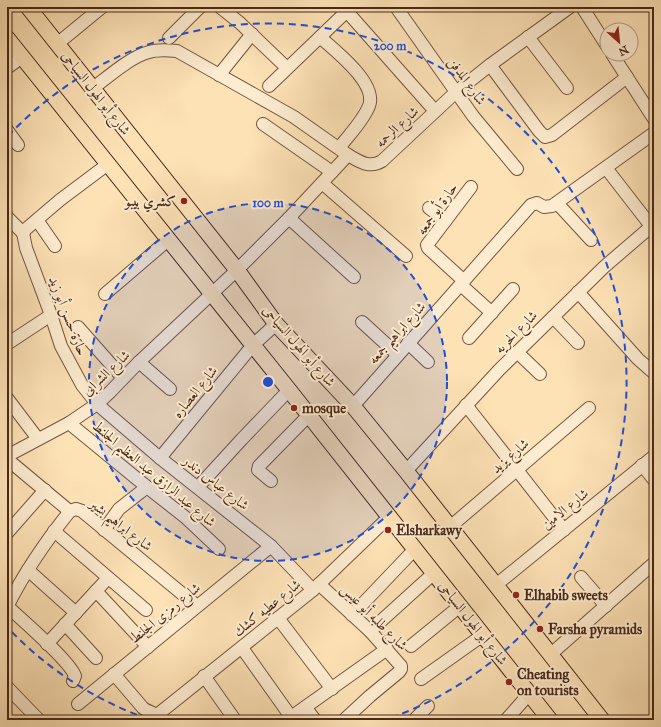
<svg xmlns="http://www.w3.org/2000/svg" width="661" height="727" font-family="'IM FELL Great Primer',Amiri,serif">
  <rect width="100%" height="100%" fill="#fde2b6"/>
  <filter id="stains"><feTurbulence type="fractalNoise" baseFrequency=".005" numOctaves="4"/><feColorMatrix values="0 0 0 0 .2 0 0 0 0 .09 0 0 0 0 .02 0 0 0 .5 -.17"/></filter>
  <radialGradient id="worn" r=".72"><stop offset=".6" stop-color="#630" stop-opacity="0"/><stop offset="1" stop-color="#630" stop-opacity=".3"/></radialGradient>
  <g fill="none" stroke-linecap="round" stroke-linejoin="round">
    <defs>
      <g id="minor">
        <path d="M220,7L240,23L287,68"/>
        <path d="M343,7L435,111"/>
        <path d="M396,7L473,116L517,169"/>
        <path d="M582,7L607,46"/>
        <path d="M320,37C334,50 378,83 369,106C363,121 349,135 339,148"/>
        <path d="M528,37L567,88"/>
        <path d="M169,38L200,7"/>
        <path d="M57,44L102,7"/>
        <path d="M612,54L654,119"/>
        <path d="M490,65L539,131L545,137L552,135L627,77"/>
        <path d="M7,68L22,57"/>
        <path d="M219,75L252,34"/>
        <path d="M269,86L347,11"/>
        <path d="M92,89C108,77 130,57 149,52C158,49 168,50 177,51L294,117L348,155"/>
        <path d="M263,124L332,172"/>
        <path d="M7,130L18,145"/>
        <path d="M606,168L651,226"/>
        <path d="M322,183L406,256"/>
        <path d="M557,203L591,240"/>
        <path d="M429,208L446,220"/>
        <path d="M7,217L23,233"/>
        <path d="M289,218L354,277"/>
        <path d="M37,220L55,246"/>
        <path d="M23,233L26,248L51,315L61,346L82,385L97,404L160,458L271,546L313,590"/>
        <path d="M23,233L26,229L60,200L108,164"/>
        <path d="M464,281L428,248L427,245L471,187"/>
        <path d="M461,285L492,313"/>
        <path d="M578,292L638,359L654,373"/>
        <path d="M105,294L168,240"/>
        <path d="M553,317L578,343"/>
        <path d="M362,322L398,355"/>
        <path d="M78,327L123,378"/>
        <path d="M469,338L513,289"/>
        <path d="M408,343L428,362"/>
        <path d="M7,344L51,315"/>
        <path d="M517,352L540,374"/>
        <path d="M139,362L170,389"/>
        <path d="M7,398L38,439"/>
        <path d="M466,405L564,530"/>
        <path d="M353,406L531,205L537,203L544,207L552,206L654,133"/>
        <path d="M69,423L147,487L185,517L219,549"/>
        <path d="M7,456L69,423L97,404L110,392L139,362L237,270L289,218L348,155C359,161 369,169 382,161L456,92L490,65L570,7"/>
        <path d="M160,458L253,345L276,324"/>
        <path d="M7,459L67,509L70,511L76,509L82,511L197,606"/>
        <path d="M642,465L654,480"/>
        <path d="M406,471L499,370L604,267L654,224"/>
        <path d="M271,481L258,470L259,466L309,415"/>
        <path d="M198,487L242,439L289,390"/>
        <path d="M450,527L589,408"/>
        <path d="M104,530L119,509L147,487"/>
        <path d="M54,531L146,610"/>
        <path d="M8,532L45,490"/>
        <path d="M28,570L76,613"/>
        <path d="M581,577L606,606"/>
        <path d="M319,584L370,631L401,666V669L399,672L370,696L344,720"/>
        <path d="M496,585L653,457"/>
        <path d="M96,591L148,647"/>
        <path d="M7,606C21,619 70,661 75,676L73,681"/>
        <path d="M7,607C24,573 46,541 70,511"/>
        <path d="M352,615L415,549"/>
        <path d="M278,618L332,689"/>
        <path d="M65,624L96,658"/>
        <path d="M370,631L434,573"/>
        <path d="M47,644L108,578"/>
        <path d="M411,646L460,606"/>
        <path d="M242,648L291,717"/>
        <path d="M551,654L654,563"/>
        <path d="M114,674L143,708C149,713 157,712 161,720"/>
        <path d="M204,676L235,720"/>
        <path d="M421,679L483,635"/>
        <path d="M7,687L39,720"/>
        <path d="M78,704L271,546"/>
        <path d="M306,708L315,720"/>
        <path d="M157,715L313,590L389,517"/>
        <path d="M287,720L387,649"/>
        <path d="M414,720L428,706"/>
        <path d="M506,720L529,694"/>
      </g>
      <g id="major">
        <path d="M28,7L237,270L276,324L353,406L406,471L602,720"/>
        <path d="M7,38L289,390L550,720"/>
      </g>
    </defs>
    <use href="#minor" stroke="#745640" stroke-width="14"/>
    <use href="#major" stroke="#472819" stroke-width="17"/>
    <use href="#minor" stroke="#feecd0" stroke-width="12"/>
    <use href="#major" stroke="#fde2b6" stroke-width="15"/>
  </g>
  <circle cx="268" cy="382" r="179" fill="#1d4ed8" fill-opacity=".12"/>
  <g fill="none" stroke="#1d4ed8" stroke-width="2" stroke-dasharray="7 5">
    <circle cx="268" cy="382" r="179"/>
    <path d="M148 719A358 358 0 0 1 8 628M8 136A358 358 0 1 1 388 719"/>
  </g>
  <g fill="#8f2418" stroke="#feecd0" stroke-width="1.5">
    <circle cx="184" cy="201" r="4"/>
    <circle cx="294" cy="408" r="4"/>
    <circle cx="388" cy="530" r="4"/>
    <circle cx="516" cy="595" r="4"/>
    <circle cx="540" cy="629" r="4"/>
    <circle cx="509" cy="682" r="4"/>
  </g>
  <g text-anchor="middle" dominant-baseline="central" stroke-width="4" stroke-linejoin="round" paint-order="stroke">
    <g font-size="14" fill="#472819" stroke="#feecd0">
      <text transform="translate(467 81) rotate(55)">شارع المدفن</text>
      <text transform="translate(96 93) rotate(52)">شارع أبو الهول السياحى</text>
      <text transform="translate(397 127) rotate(-43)">شارع الرحمه</text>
      <text transform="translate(437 209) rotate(-55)">حارة أبو جمعه</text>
      <text transform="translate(68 316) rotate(69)">حارة حسن أبو زيد</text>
      <text transform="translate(516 332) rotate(-45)">شارع الحريه</text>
      <text transform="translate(397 333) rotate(-48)">شارع ابراهيم جمعه</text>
      <text transform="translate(299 346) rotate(49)">شارع أبو الهول السياحى</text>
      <text transform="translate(106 373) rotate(-43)">شارع الشرابى</text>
      <text transform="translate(195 392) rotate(-51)">شارع العصاره</text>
      <text transform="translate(510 456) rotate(-41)">شارع يزيد</text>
      <text transform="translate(154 474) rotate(40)">شارع عبد الرازق عبد العظيم الجلنط</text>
      <text transform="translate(216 483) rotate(38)">شارع عباس دندر</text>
      <text transform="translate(565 509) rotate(-39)">شارع الامين</text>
      <text transform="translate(121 525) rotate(38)">شارع ابراهيم بشير</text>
      <text transform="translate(267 608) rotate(-39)">شارع عطيه كشك</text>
      <text transform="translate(165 613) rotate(-39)">شارع رمزى الجلنط</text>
      <text transform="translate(374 617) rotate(45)">شارع طلبه أبو عيس</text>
      <text transform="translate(473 623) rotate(52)">شارع أبو الهول السياحى</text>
    </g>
    <g font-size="14" font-weight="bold" fill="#472819" stroke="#feecd0" text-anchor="start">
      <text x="176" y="201" text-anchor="end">كشري بيبو</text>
      <text x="302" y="408">mosque</text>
      <text x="396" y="530">Elsharkawy</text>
      <text x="524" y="595">Elhabib sweets</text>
      <text x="548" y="629">Farsha pyramids</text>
      <text x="517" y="674">Cheating<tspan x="517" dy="16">on tourists</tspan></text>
    </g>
  </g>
  <circle cx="268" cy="382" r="6" fill="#1d4ed8" stroke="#feecd0" stroke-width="2"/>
  <g font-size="12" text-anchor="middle" font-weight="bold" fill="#1d4ed8" stroke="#feecd0" stroke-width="4" stroke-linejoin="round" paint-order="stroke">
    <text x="390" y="50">200 m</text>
    <text x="268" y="207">100 m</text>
  </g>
  <rect width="661" height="727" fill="none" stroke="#fde2b6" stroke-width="24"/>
  <rect x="8" y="8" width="645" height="711" fill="none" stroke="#472819" stroke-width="2"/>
  <rect x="12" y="12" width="637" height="703" fill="none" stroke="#472819"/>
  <g transform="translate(619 42) rotate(153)"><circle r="19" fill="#feecd0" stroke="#b59e87"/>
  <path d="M0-3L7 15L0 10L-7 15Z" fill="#8f2418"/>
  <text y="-6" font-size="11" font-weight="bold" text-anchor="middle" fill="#472819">N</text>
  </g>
  <rect width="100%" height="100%" filter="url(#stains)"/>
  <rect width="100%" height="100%" fill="url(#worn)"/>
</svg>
